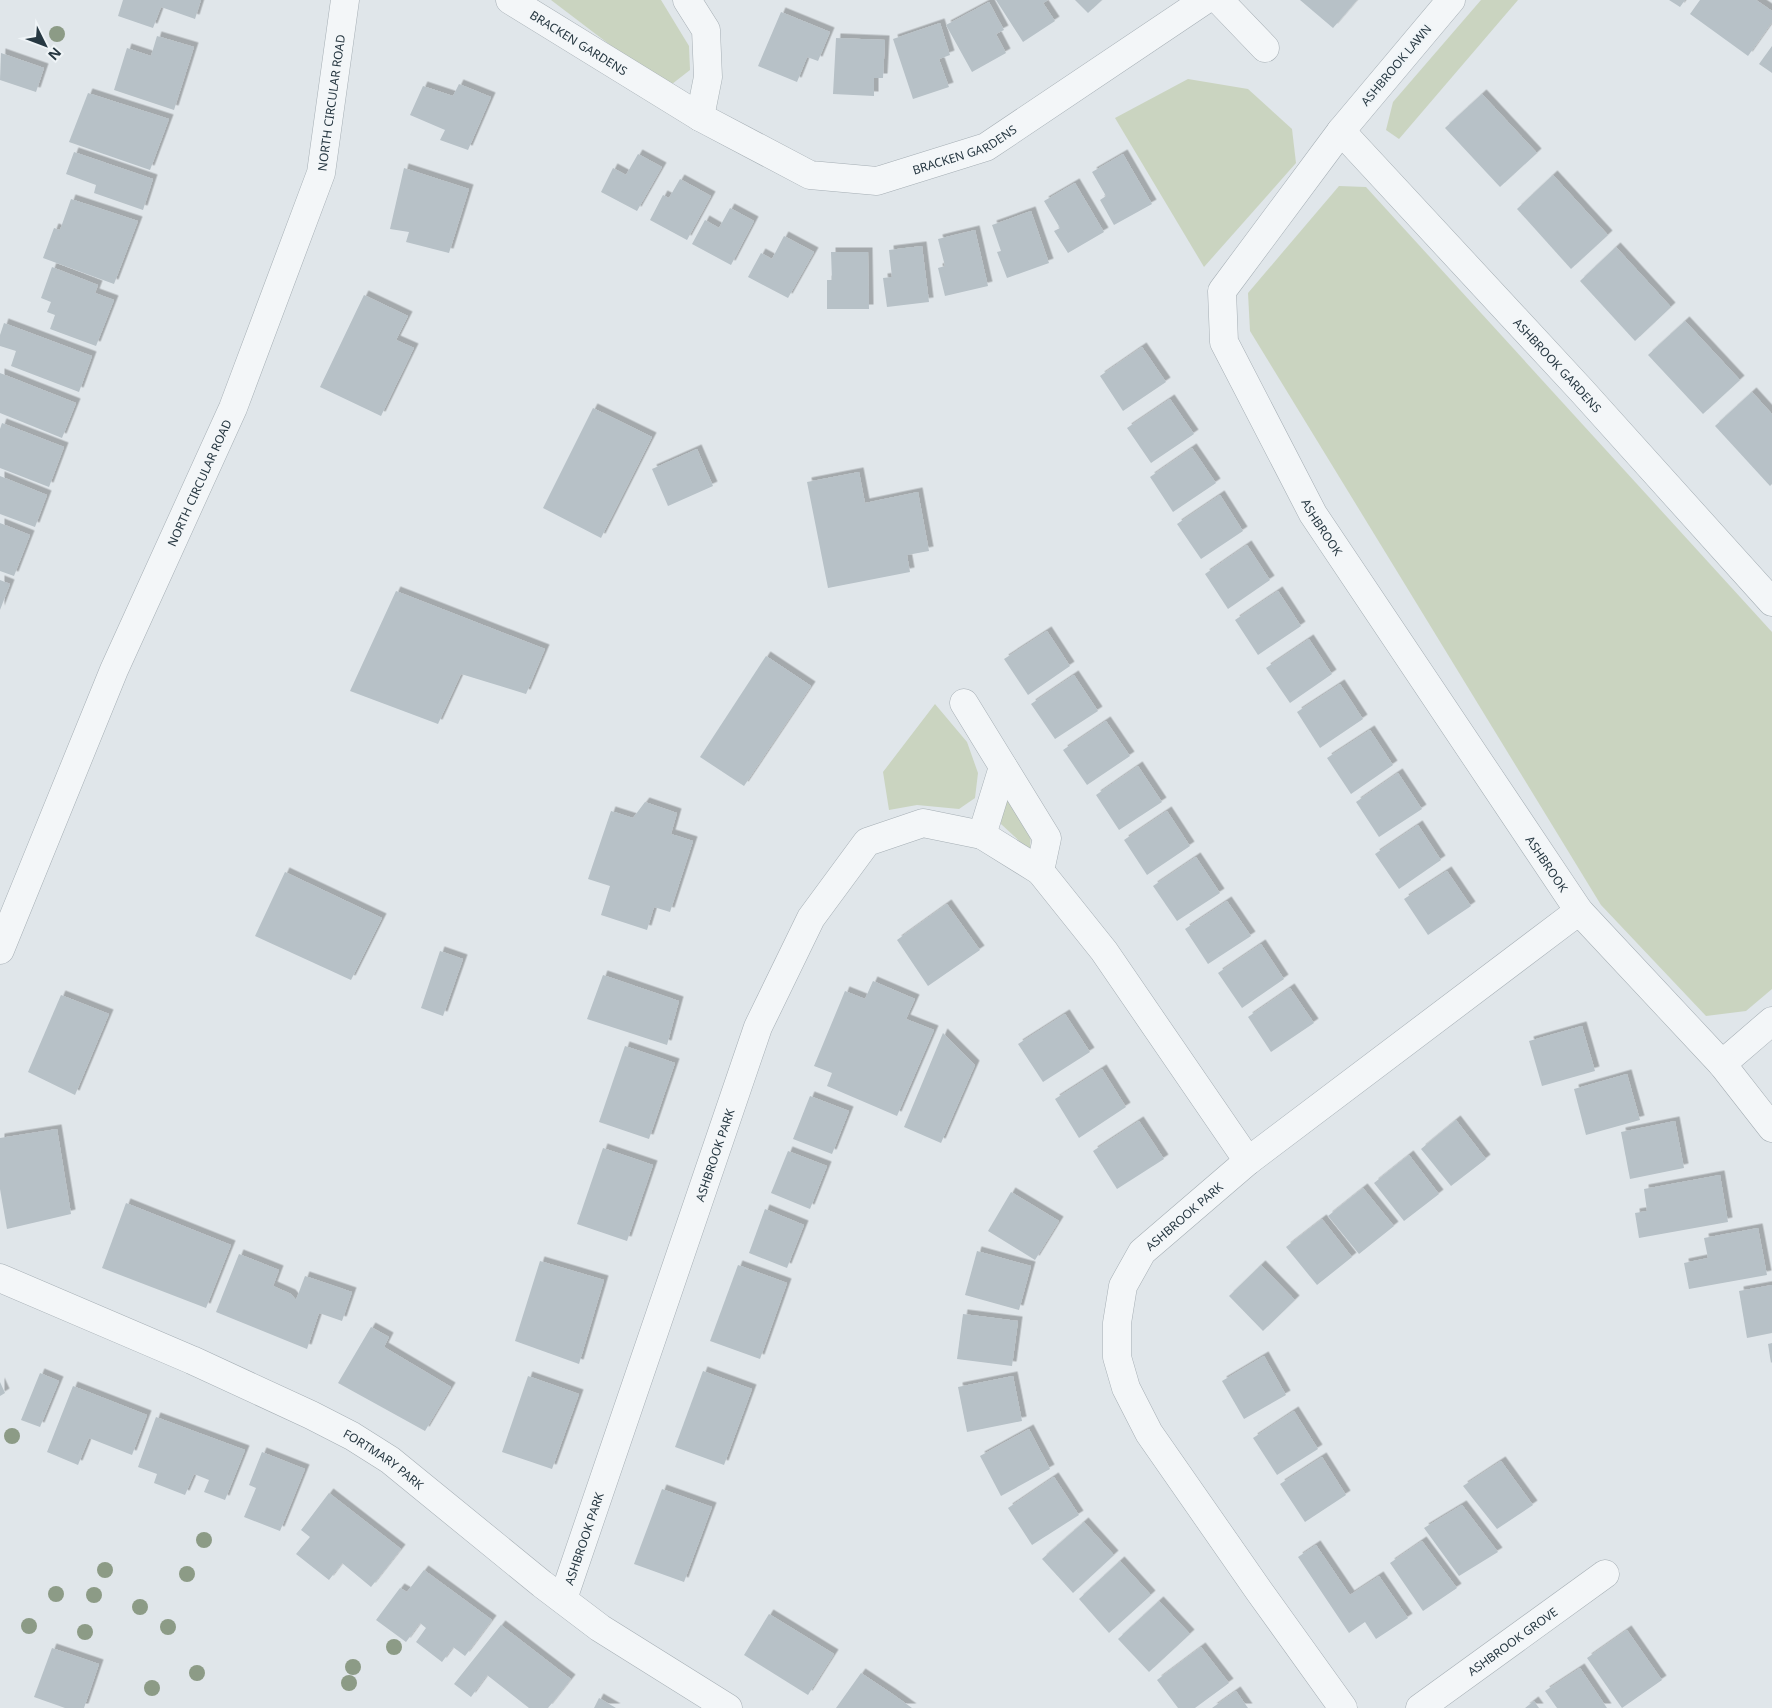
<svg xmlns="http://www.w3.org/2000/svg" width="1772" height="1708" font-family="'Noto Sans',sans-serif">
  <defs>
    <filter id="shadow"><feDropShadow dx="4.5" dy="-4.5" stdDeviation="0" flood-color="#0004"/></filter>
  </defs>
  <rect width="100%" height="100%" fill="#e0e6ea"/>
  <g fill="#cad4c0">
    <path d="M551,0H661L689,46L690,70L672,84L647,73Z"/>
    <path d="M1481,0H1518L1399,139L1386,130L1393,102Z"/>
    <path d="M1188,79L1248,89L1292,129L1296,163L1204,267L1115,118Z"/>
    <path d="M1339,186L1366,187L1772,632V989L1746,1011L1706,1016L1601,905L1250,331L1248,293Z"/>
    <path d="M935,704L967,742L978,773L975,798L959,809L917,805L889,810L883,772Z"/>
    <path d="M1003,793L1031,826L1030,851L1001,824L997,810Z"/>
  </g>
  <g fill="#b7c1c7" filter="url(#shadow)">
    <path d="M123,0H201L195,19L161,7L153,28L118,16Z"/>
    <path d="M996,0H1048L1043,3L1055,21L1023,42Z"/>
    <path d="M1075,0H1102L1088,13Z"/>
    <path d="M1300,0H1357L1333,28Z"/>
    <path d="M1669,0H1685L1680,7Z"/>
    <path d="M1700,0H1756L1772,11V22L1748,56L1690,14Z"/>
    <path d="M989,2L1004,30L996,34L1006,53L972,72L946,25Z"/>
    <path d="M781,12L830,32L818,61L807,57L797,82L758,66Z"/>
    <path d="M940,23L950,55L939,59L949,87L913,99L893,39Z"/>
    <path d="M157,36L194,47L174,110L114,90L127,48L151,56Z"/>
    <path d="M836,38L885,40L883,78H874V96L833,94Z"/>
    <path d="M1772,46V73L1759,64Z"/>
    <path d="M1,53L44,68L36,92L0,80Z"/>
    <path d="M459,84L491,97L468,150L440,140L445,130L410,115L423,86L453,96Z"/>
    <path d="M88,93L169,119L150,170L69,142Z"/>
    <path d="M1482,94L1537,153L1500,187L1445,128Z"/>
    <path d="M74,152L153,179L143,210L94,193L96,185L66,174Z"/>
    <path d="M638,154L662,167L637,211L601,192L613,168L626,175Z"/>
    <path d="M1123,154L1152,204L1114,225L1100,200L1106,196L1092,172Z"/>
    <path d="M404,168L469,189L449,253L406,242L409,232L390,229Z"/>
    <path d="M1553,175L1608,235L1571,269L1517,209Z"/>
    <path d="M680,179L711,196L687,240L650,220L663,195L669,198Z"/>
    <path d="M1075,183L1104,232L1068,253L1054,231L1060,228L1044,201Z"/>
    <path d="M71,199L138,221L114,284L43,258L54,228L60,230Z"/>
    <path d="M730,208L754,221L731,265L692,244L705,220L719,228Z"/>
    <path d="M1031,211L1049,263L1007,278L997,252L1001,251L992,225Z"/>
    <path d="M975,230L988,286L945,296L938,268L945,266L938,239Z"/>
    <path d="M784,236L814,252L788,298L748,277L761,253L772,259Z"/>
    <path d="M922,246L929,302L887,307L883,278L892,277L889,250Z"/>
    <path d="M1616,247L1671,307L1635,341L1580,281Z"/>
    <path d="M831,252H868L869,309H827V280H832Z"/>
    <path d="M52,267L98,285L95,293L114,300L96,346L50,329L55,315L47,312L51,302L41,298Z"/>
    <path d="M364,295L408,316L396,340L414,348L381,416L320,387Z"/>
    <path d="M1685,321L1740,380L1703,414L1648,355Z"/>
    <path d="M4,323L92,356L79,392L11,366L16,351L0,346V335Z"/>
    <path d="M1142,347L1166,382L1123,411L1100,376Z"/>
    <path d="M0,373L76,403L62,438L0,413Z"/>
    <path d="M1752,392L1772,414V484L1770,486L1715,426Z"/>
    <path d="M1170,399L1194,434L1151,463L1127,428Z"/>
    <path d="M593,408L652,437L601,538L543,508Z"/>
    <path d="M2,423L64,447L49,487L0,468V429Z"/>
    <path d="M1192,448L1216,483L1173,512L1150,477Z"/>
    <path d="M697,449L713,486L668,506L652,469Z"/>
    <path d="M859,472L865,503L918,492L929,551L907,555L910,572L828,588L807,482Z"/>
    <path d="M0,476L47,495L35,527L0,514Z"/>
    <path d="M1220,495L1243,531L1201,559L1177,524Z"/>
    <path d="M0,523L30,535L14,576L0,571Z"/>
    <path d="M1247,545L1270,580L1228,609L1205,574Z"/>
    <path d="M0,580L10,584L0,610Z"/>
    <path d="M396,591L545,649L526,694L461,674L438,724L350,691Z"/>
    <path d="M1278,591L1301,626L1258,655L1235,620Z"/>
    <path d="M1047,631L1070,666L1028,695L1004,659Z"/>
    <path d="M1309,639L1332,674L1290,703L1266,668Z"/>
    <path d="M766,656L811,686L744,786L700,757Z"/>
    <path d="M1074,675L1098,711L1055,739L1031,704Z"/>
    <path d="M1340,684L1363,719L1320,748L1297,712Z"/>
    <path d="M1106,721L1130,756L1087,785L1063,750Z"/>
    <path d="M1370,730L1393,765L1351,794L1327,758Z"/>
    <path d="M1138,766L1162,802L1119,830L1096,795Z"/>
    <path d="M1398,773L1422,809L1379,837L1356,802Z"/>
    <path d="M645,802L677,813L671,834L693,841L670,912L654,907L647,930L601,915L610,886L588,879L611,811L633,818Z"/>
    <path d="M1167,811L1190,846L1147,875L1124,840Z"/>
    <path d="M1418,825L1441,860L1399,889L1375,854Z"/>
    <path d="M1196,857L1220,893L1177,921L1153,886Z"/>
    <path d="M1447,871L1471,906L1428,935L1404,899Z"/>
    <path d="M285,872L382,918L351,980L255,936Z"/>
    <path d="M1227,901L1251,936L1208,964L1185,929Z"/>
    <path d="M947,904L980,950L928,986L897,940Z"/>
    <path d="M1261,944L1284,979L1242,1008L1218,973Z"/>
    <path d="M440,951L463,959L443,1016L421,1008Z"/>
    <path d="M603,975L679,1001L667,1045L587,1019Z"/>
    <path d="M873,981L915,999L906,1019L934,1030L897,1116L827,1086L832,1073L814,1066L845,991L865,999Z"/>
    <path d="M1290,988L1314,1023L1271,1052L1248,1017Z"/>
    <path d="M61,995L109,1014L75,1095L28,1072Z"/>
    <path d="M1065,1014L1090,1052L1043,1082L1018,1044Z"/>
    <path d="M1582,1026L1595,1071L1542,1086L1529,1041Z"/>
    <path d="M943,1033L975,1065L941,1143L904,1127Z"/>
    <path d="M625,1046L675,1063L649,1139L599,1122Z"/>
    <path d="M1102,1069L1126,1107L1079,1138L1055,1099Z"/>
    <path d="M1627,1074L1640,1120L1586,1135L1574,1089Z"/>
    <path d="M810,1096L849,1111L832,1154L793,1139Z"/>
    <path d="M1456,1120L1486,1159L1451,1186L1421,1149Z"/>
    <path d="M1139,1121L1164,1159L1117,1189L1093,1151Z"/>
    <path d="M1675,1121L1684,1168L1630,1179L1621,1132Z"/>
    <path d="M57,1129L71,1214L7,1229L0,1189V1138Z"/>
    <path d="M603,1148L653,1165L627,1241L577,1224Z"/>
    <path d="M788,1151L827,1166L810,1209L771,1193Z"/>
    <path d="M1409,1155L1439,1194L1404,1221L1374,1183Z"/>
    <path d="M1720,1175L1728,1222L1639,1238L1635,1213L1647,1211L1644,1189Z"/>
    <path d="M1363,1188L1394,1226L1359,1254L1328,1216Z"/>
    <path d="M1011,1192L1059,1221L1035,1260L988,1231Z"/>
    <path d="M126,1203L231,1245L206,1308L102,1268Z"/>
    <path d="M765,1209L804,1225L787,1268L749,1253Z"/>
    <path d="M1322,1219L1352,1257L1317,1285L1286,1247Z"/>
    <path d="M1758,1228L1767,1275L1689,1289L1684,1263L1708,1258L1704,1238Z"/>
    <path d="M977,1251L1031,1266L1019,1310L965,1295Z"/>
    <path d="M239,1254L279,1270L273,1286L291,1294L296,1300L305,1276L352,1292L342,1321L319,1313L307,1349L216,1312Z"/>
    <path d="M540,1261L604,1280L579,1364L515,1341Z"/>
    <path d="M738,1265L787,1283L760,1359L710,1341Z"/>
    <path d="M1261,1265L1295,1300L1263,1331L1229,1296Z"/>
    <path d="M1772,1285V1333L1747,1338L1739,1291Z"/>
    <path d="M963,1314L1018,1321L1012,1366L957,1359Z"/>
    <path d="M371,1327L389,1337L384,1347L451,1387L425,1431L338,1383Z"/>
    <path d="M1772,1343V1362L1771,1363L1768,1344Z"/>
    <path d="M1264,1356L1286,1395L1244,1419L1222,1381Z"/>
    <path d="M703,1371L752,1389L724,1465L675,1447Z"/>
    <path d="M40,1373L59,1381L40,1427L21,1420Z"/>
    <path d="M528,1376L579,1394L552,1469L502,1452Z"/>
    <path d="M1013,1376L1022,1421L967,1432L958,1387Z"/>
    <path d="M0,1382L5,1393L0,1396Z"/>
    <path d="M73,1386L147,1415L132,1455L89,1438L78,1465L47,1452Z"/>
    <path d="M1294,1411L1318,1449L1277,1475L1253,1438Z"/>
    <path d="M156,1417L245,1450L225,1500L204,1492L209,1480L194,1474L185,1495L154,1483L157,1474L138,1467Z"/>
    <path d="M1029,1429L1050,1469L1001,1496L980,1456Z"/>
    <path d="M262,1452L305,1469L280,1531L244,1517L256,1488L249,1485Z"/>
    <path d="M1322,1457L1346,1495L1305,1522L1280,1484Z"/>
    <path d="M1501,1461L1533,1505L1497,1529L1463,1486Z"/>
    <path d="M1054,1477L1079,1515L1032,1545L1008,1508Z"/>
    <path d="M662,1489L712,1507L684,1582L634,1564Z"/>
    <path d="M329,1493L401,1549L371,1587L342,1563L329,1580L296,1554L310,1537L301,1530Z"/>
    <path d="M1462,1505L1498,1552L1459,1576L1424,1528Z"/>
    <path d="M1084,1522L1114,1555L1073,1593L1042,1559Z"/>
    <path d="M1422,1541L1457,1588L1423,1611L1390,1563Z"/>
    <path d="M1316,1545L1350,1595L1379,1576L1408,1618L1376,1639L1365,1622L1349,1633L1298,1557Z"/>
    <path d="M1120,1561L1151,1595L1109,1633L1079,1599Z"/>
    <path d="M424,1570L492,1620L465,1656L453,1647L442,1662L416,1642L426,1628L420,1623L406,1642L376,1620L400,1588L407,1592Z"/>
    <path d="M1159,1601L1190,1634L1149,1672L1118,1639Z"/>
    <path d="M769,1614L834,1654L808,1695L744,1655Z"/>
    <path d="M501,1625L571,1679L548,1708H529L487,1675L471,1697L454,1684Z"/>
    <path d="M1627,1630L1662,1680L1622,1708L1587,1658Z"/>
    <path d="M1201,1647L1229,1683L1195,1708H1178L1157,1680Z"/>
    <path d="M52,1648L99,1664L84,1708H65L34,1697Z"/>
    <path d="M1580,1668L1607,1708H1557L1545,1691Z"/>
    <path d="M861,1673L891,1693L912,1708H836Z"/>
    <path d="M1236,1691L1248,1708H1212Z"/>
    <path d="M599,1698L616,1708H594Z"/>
    <path d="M1534,1701L1539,1708H1525Z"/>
  </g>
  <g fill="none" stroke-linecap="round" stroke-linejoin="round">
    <defs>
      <g id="minor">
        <path id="s1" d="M510,0L700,117L810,175L877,181L986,147L1205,0"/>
        <path d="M687,0L706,30L708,77L700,117"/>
        <path d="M1219,0L1265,48"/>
        <path id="s2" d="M1451,0L1341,131L1222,291L1224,342L1313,514L1579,911"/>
        <path id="s3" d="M1341,131L1582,391L1772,602"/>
        <path d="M964,703L1047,838L1040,871"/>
        <path d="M982,835L1003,767"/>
        <path id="s4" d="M0,950L114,670L233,408L321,173L345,0"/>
        <path d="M1722,1064L1772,1021"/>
        <path id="s5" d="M0,1278L192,1360L311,1415L352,1436L390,1460L542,1584L600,1628L728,1708"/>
        <path id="s6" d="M563,1599L758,1027L811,918L867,842L923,823L982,835L1040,871L1104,951L1248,1161"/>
        <path id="s7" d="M1343,1708L1259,1591L1149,1433L1126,1388L1117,1357V1323L1123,1286L1142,1252L1248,1161L1579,911L1722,1064L1772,1128"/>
        <path id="s8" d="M1420,1708L1605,1574"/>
      </g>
    </defs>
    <use href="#minor" stroke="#a5aeb4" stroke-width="29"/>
    <use href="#minor" stroke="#f3f6f8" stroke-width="28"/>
  </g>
  <g fill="#8c9b86">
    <circle cx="57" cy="34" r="8"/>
    <circle cx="12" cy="1436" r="8"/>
    <circle cx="204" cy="1540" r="8"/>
    <circle cx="105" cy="1570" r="8"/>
    <circle cx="187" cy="1574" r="8"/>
    <circle cx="56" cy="1594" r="8"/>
    <circle cx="94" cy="1595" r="8"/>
    <circle cx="140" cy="1607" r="8"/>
    <circle cx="29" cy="1626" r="8"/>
    <circle cx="168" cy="1627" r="8"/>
    <circle cx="85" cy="1632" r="8"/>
    <circle cx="394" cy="1647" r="8"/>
    <circle cx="353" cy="1667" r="8"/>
    <circle cx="197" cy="1673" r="8"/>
    <circle cx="349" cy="1683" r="8"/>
    <circle cx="152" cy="1688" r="8"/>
  </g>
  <g text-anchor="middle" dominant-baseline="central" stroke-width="4" stroke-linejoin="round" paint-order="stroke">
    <g font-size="12" fill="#273842" stroke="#eff4f7">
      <text stroke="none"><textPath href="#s1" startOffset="81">BRACKEN GARDENS</textPath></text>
      <text transform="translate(1396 65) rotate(-50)">ASHBROOK LAWN</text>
      <text stroke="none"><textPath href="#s4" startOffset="912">NORTH CIRCULAR ROAD</textPath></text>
      <text stroke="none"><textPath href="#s1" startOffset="508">BRACKEN GARDENS</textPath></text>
      <text stroke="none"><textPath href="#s3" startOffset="319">ASHBROOK GARDENS</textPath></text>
      <text stroke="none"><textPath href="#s4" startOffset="508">NORTH CIRCULAR ROAD</textPath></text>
      <text stroke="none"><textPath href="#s2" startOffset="631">ASHBROOK</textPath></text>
      <text stroke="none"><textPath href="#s2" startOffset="1036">ASHBROOK</textPath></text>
      <text stroke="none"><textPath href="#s6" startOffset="469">ASHBROOK PARK</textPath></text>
      <text stroke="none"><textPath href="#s7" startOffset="585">ASHBROOK PARK</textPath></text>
      <text stroke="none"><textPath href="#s5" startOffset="425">FORTMARY PARK</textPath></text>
      <text stroke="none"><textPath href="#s6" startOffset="64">ASHBROOK PARK</textPath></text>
      <text stroke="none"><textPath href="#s8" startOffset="114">ASHBROOK GROVE</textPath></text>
    </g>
  </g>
  <g transform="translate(45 45) rotate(132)" stroke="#eff4f7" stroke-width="4" paint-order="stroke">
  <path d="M0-4L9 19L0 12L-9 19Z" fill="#273842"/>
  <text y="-8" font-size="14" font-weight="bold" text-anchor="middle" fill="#273842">N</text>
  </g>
</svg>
